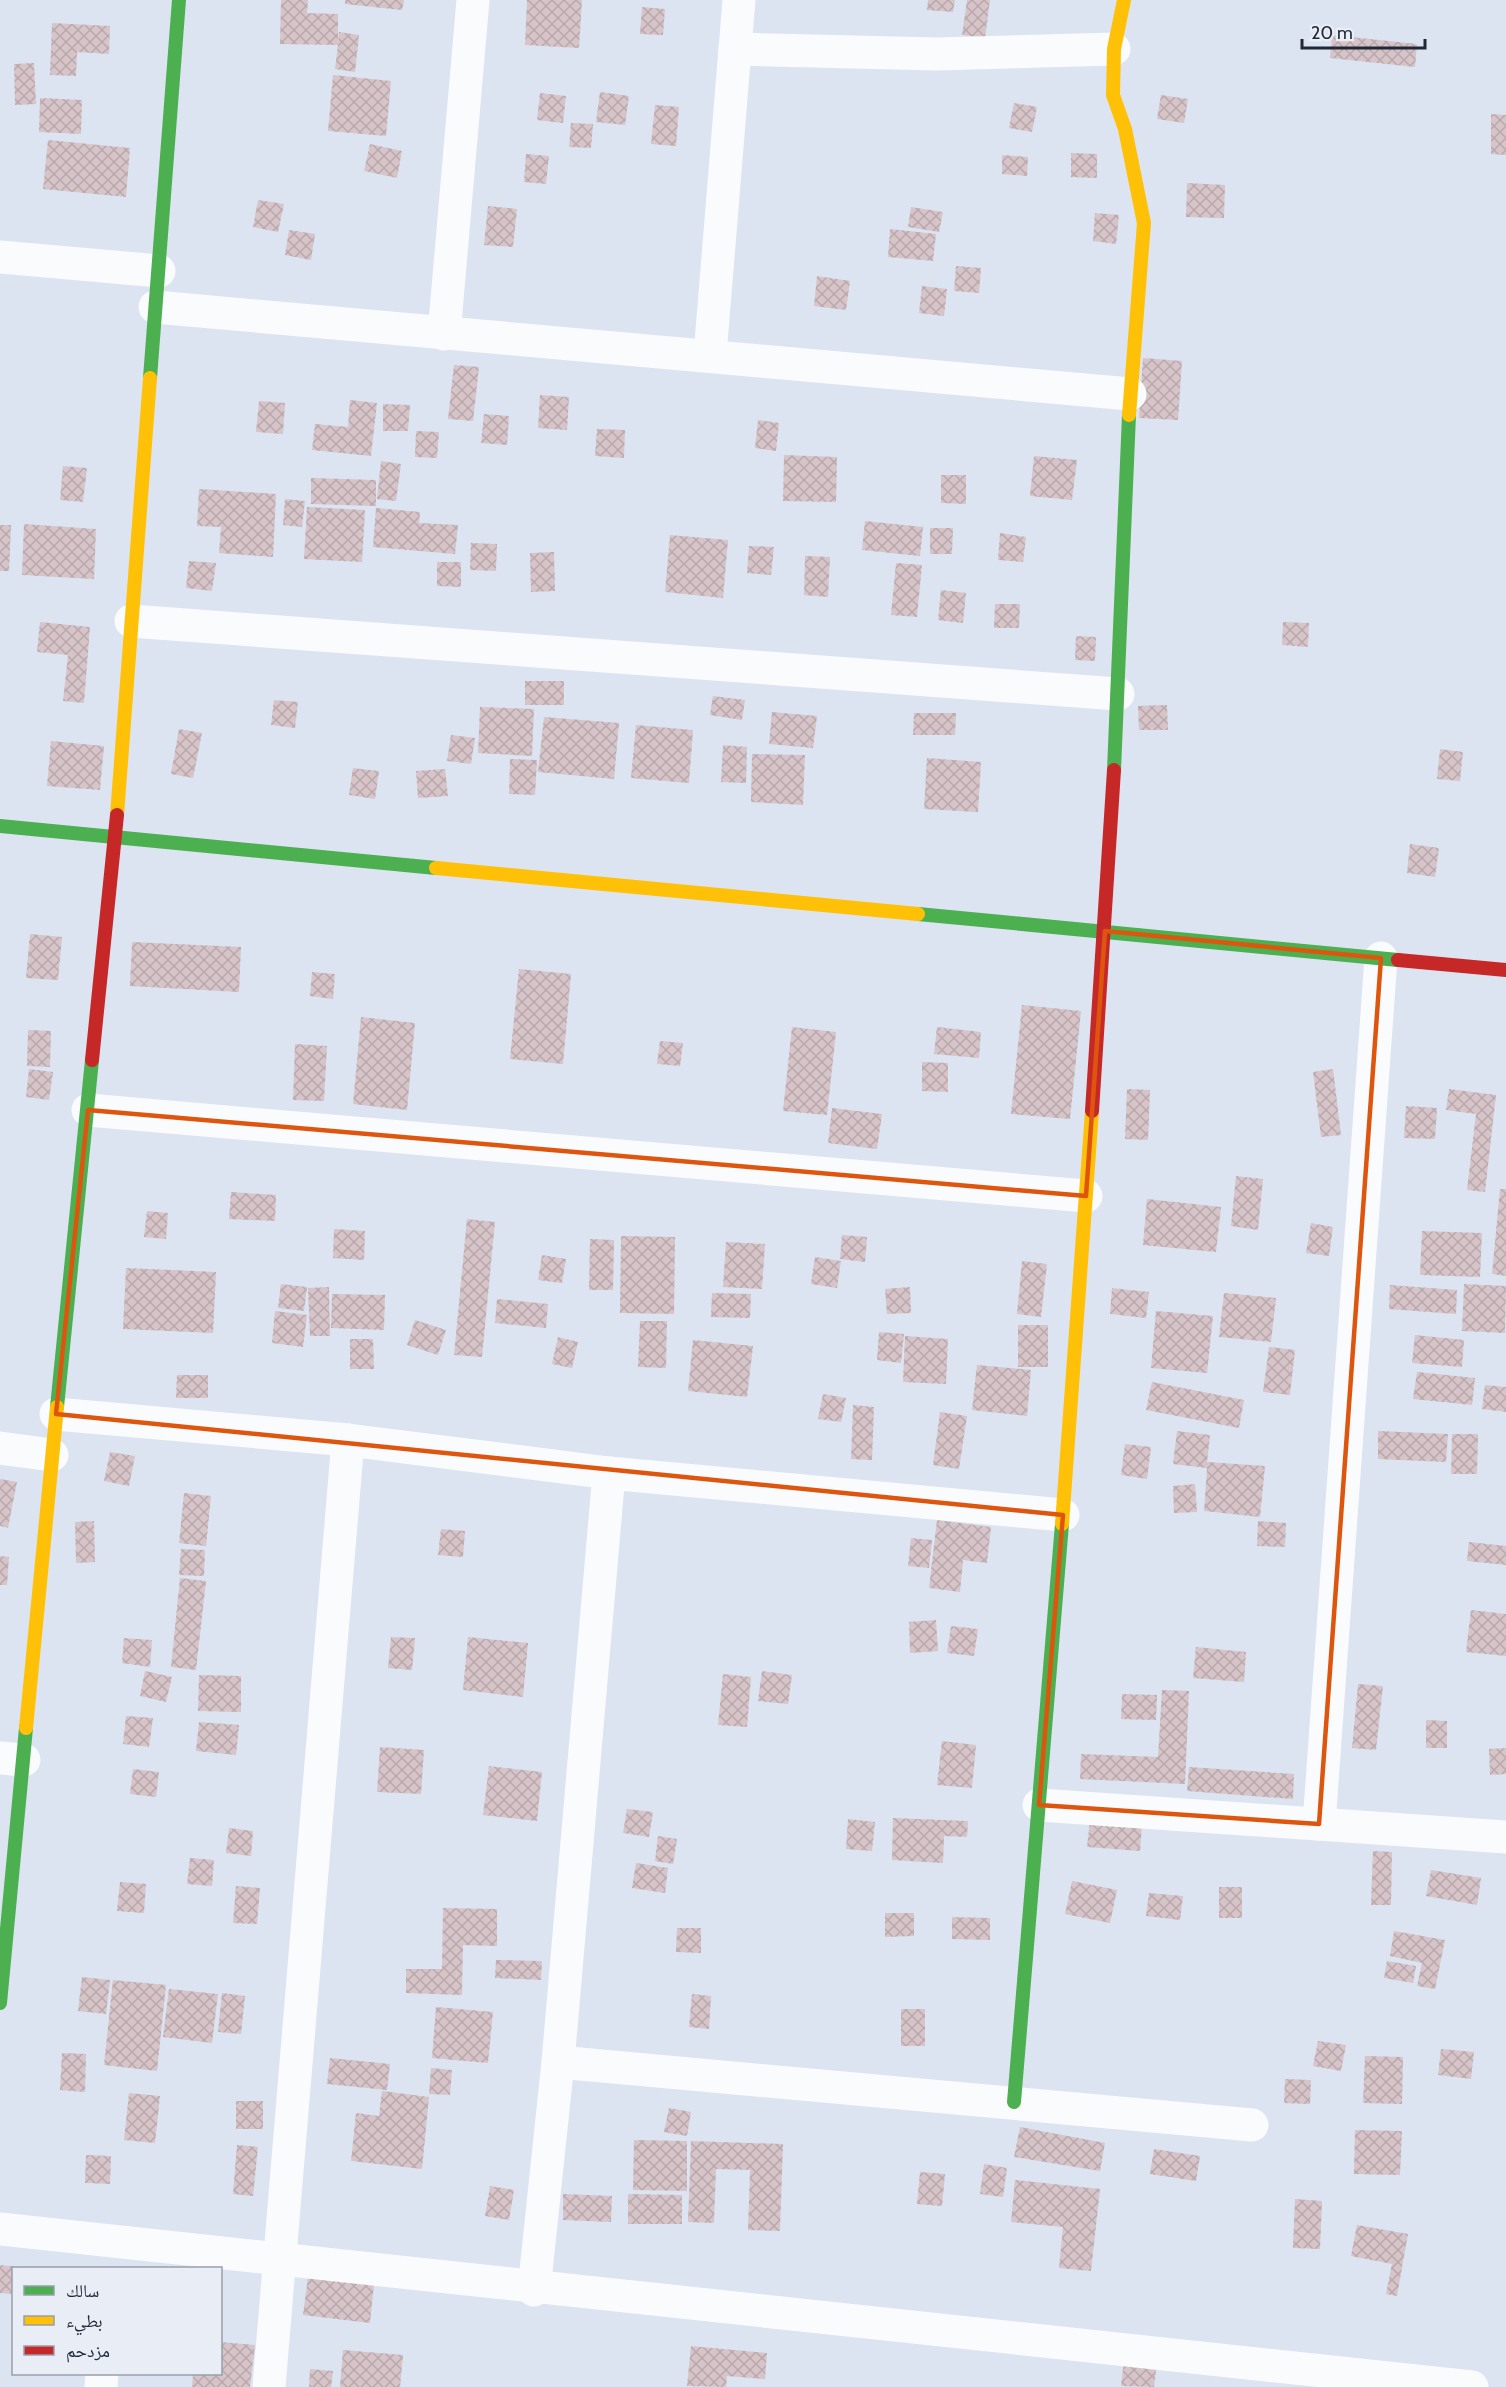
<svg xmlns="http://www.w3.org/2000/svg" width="1506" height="2387" font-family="Cabin,'Noto Naskh Arabic',sans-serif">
  <defs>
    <pattern id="building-cross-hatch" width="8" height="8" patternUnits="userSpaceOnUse" patternTransform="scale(1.5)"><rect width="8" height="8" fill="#d7c4c8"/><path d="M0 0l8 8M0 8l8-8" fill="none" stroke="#b8a8ac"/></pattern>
  </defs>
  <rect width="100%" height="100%" fill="#dce4f2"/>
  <g fill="url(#building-cross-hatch)">
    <path d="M281,0H308L307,13L338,14V43L339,32L359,35L355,72L335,69L338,45L280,44Z"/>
    <path d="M345,0H404L402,10L345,4Z"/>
    <path d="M527,0H582L579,48L525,45Z"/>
    <path d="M928,0H955L953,12L927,10Z"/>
    <path d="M967,0H990L985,38L962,35Z"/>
    <path d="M642,7L665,9L663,35L640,34Z"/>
    <path d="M52,23L110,26L109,54L77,52L76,76L50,75Z"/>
    <path d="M1332,35L1417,44L1415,67L1330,58Z"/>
    <path d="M34,63L36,104L15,105L14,64Z"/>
    <path d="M333,75L391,81L386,136L328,131Z"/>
    <path d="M600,92L629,96L625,125L596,122Z"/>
    <path d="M540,93L566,96L563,123L537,120Z"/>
    <path d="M1161,95L1188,99L1184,123L1157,119Z"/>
    <path d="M40,98L82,100L81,134L39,132Z"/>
    <path d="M1014,103L1037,107L1032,132L1009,128Z"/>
    <path d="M655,105L679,107L676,146L651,144Z"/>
    <path d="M1491,114L1506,115V155L1491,154Z"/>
    <path d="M571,123L593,124L591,148L569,147Z"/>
    <path d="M48,140L130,148L126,197L43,189Z"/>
    <path d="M370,144L402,151L397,178L364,171Z"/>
    <path d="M1071,153L1097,154V178L1071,177Z"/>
    <path d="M526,154L549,156L546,184L524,182Z"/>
    <path d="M1002,155L1028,157L1027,176L1002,174Z"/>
    <path d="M1187,183L1225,185L1224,218L1186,217Z"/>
    <path d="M258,200L284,204L278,232L253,227Z"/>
    <path d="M488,206L517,209L513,247L484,245Z"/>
    <path d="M911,207L943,212L939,232L908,227Z"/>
    <path d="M1095,213L1119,215L1116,244L1093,241Z"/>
    <path d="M890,229L936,234L933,261L888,257Z"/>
    <path d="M289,230L315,234L311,260L285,255Z"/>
    <path d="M956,266L981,268L979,293L954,291Z"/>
    <path d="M817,276L850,281L846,310L814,306Z"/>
    <path d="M922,286L947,289L944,316L919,313Z"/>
    <path d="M1143,358L1182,361L1178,420L1139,418Z"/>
    <path d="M454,365L479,367L473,421L448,419Z"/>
    <path d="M540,395L569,397L567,430L538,428Z"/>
    <path d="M350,400L377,403L371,456L312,450L315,424L348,427Z"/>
    <path d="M259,401L285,403L283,434L256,432Z"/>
    <path d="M383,404L410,405L408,431H383Z"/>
    <path d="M484,414L509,416L507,445L481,443Z"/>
    <path d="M758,420L779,423L776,451L755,448Z"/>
    <path d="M597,429L625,430L624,458L595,456Z"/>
    <path d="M416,431L439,432L437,458L415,457Z"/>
    <path d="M784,455L837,457L836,502L783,501Z"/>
    <path d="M1034,456L1077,460L1072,500L1030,496Z"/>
    <path d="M381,461L401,464L396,501L377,499Z"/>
    <path d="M63,466L87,468L83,502L60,500Z"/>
    <path d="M941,475H966V504L941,503Z"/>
    <path d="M311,478L376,480V506L311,504Z"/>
    <path d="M199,489L276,494L273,557L219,553L221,527L197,526Z"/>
    <path d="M285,499L305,501L302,527L283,525Z"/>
    <path d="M307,507L365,510L362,562L304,559Z"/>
    <path d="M376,508L420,512L419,523L458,525L455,554L373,547Z"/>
    <path d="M865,521L923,527L920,556L862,550Z"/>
    <path d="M24,524L96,529L94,579L22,575Z"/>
    <path d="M0,525H11L9,571H0Z"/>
    <path d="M930,528H953L952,554H930Z"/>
    <path d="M1000,533L1026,537L1023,562L998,560Z"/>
    <path d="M670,535L728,540L723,598L665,592Z"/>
    <path d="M471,543L497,544L496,571L470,570Z"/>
    <path d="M749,546L774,547L771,575L747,573Z"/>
    <path d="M554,552L555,591L531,592L530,553Z"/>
    <path d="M805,556L830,557L828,597L804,595Z"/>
    <path d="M189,561L216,563L212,591L186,588Z"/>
    <path d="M437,562H461V587L437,586Z"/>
    <path d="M896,563L922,565L917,617L891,615Z"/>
    <path d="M941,590L966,593L963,623L938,620Z"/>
    <path d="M995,604H1020L1019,628H994Z"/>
    <path d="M40,622L90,627L84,703L63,701L68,655L37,652Z"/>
    <path d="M1283,622L1309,623L1308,647L1282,645Z"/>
    <path d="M1076,636L1096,637L1095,661L1075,660Z"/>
    <rect x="525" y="681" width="39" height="24"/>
    <path d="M713,696L745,700L742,720L710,715Z"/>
    <path d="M274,700L298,702L295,728L271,725Z"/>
    <path d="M1167,705L1168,730H1139L1138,706Z"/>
    <path d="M480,707L534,709L532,756L478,753Z"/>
    <path d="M772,712L817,716L813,748L769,744Z"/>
    <path d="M914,713H956L955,735H913Z"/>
    <path d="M544,717L619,723L614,779L538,772Z"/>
    <path d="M636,725L693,730L689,783L631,778Z"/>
    <path d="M179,729L202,733L193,778L171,774Z"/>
    <path d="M451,735L475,738L471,764L447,761Z"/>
    <path d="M51,741L104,746L100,790L47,786Z"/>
    <path d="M723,745L747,747L746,783L721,782Z"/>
    <path d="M1440,749L1463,752L1460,781L1437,779Z"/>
    <path d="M752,754L805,755L803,805L751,802Z"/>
    <path d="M927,758L981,762L978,812L924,809Z"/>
    <path d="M510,759L537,760L535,795L509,794Z"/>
    <path d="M353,768L379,771L375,799L349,795Z"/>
    <path d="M445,769L448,796L418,798L416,771Z"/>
    <path d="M1410,844L1439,848L1435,877L1407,873Z"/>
    <path d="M30,934L62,937L58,980L26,978Z"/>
    <path d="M132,942L241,947L239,992L130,986Z"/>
    <path d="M519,969L571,974L563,1064L510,1059Z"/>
    <path d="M312,972L335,974L333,999L310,996Z"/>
    <path d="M1022,1005L1081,1011L1070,1119L1011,1114Z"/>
    <path d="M361,1017L415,1023L407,1110L353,1104Z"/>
    <path d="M792,1027L836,1032L827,1115L783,1111Z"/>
    <path d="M937,1027L981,1032L979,1058L934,1054Z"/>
    <path d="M28,1030L51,1031L50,1067L27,1066Z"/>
    <path d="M660,1041L683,1043L680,1066L657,1064Z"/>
    <path d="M295,1044L327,1046L324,1101L293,1100Z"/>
    <path d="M922,1062L948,1063V1092L922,1091Z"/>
    <path d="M29,1069L53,1072L49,1100L26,1097Z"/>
    <path d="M1333,1069L1341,1135L1321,1137L1313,1072Z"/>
    <path d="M1127,1089L1150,1090L1148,1140L1125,1139Z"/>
    <path d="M1449,1089L1496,1095L1485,1192L1467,1190L1476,1114L1446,1110Z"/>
    <path d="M1406,1106L1437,1108L1435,1139L1404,1138Z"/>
    <path d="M832,1108L882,1114L877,1149L828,1143Z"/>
    <path d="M1236,1176L1263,1179L1258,1230L1231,1226Z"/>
    <path d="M1500,1189H1506V1276L1492,1274Z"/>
    <path d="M231,1192L276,1195L275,1221L229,1219Z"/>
    <path d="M1147,1199L1221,1207L1216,1252L1143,1245Z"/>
    <path d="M147,1211L168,1213L166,1239L144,1237Z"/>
    <path d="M467,1219L495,1222L482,1357L454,1355Z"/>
    <path d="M1311,1223L1333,1227L1329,1256L1306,1253Z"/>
    <path d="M334,1229L365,1231L364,1260L333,1258Z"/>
    <path d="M1422,1231L1482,1233L1480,1277L1420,1275Z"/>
    <path d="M842,1235L867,1237L865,1262L840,1259Z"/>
    <path d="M621,1236L675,1237L674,1314L620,1313Z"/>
    <path d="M590,1239L614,1240L613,1290H589Z"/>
    <path d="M726,1242L765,1244L762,1289L723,1287Z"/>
    <path d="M542,1255L566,1259L562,1283L538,1280Z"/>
    <path d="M815,1257L841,1261L837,1288L811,1284Z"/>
    <path d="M1022,1261L1047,1264L1041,1317L1017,1314Z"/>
    <path d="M126,1268L216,1272L213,1333L123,1329Z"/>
    <path d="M281,1284L307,1287L304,1311L278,1308Z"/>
    <path d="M1464,1284L1506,1286L1505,1333L1462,1331Z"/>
    <path d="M1390,1285L1457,1290L1456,1314L1389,1309Z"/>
    <path d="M329,1287L330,1336H310L308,1288Z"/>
    <path d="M910,1287L911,1313L887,1314L885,1289Z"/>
    <path d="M1112,1288L1149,1292L1146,1318L1110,1314Z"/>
    <path d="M712,1293L751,1294L750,1318L711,1317Z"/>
    <path d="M1224,1293L1276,1298L1271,1342L1219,1337Z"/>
    <path d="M332,1294L385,1295L384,1330L331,1328Z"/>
    <path d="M497,1299L548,1304L546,1328L495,1323Z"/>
    <path d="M275,1311L307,1315L303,1347L272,1343Z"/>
    <path d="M1156,1311L1213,1316L1207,1373L1151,1368Z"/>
    <path d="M415,1320L446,1330L438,1355L407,1345Z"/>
    <path d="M640,1321H667L666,1368L638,1367Z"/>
    <rect x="1018" y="1325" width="30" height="42"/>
    <path d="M879,1332L904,1334L901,1363L877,1360Z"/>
    <path d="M1415,1335L1464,1340L1462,1367L1412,1363Z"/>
    <path d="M905,1336L948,1339L946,1384L903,1382Z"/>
    <path d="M558,1337L578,1342L572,1368L552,1364Z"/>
    <path d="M350,1339H373L374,1369H350Z"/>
    <path d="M693,1340L753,1346L747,1397L688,1391Z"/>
    <path d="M1269,1347L1295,1350L1290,1395L1263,1392Z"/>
    <path d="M977,1365L1031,1370L1027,1416L972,1410Z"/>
    <path d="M1417,1372L1475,1378L1472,1405L1413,1399Z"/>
    <path d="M177,1375H208V1398H176Z"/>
    <path d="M1152,1382L1244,1400L1239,1428L1146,1410Z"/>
    <path d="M1485,1385L1506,1387V1412L1482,1409Z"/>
    <path d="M823,1394L846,1398L841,1422L818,1419Z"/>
    <path d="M853,1405L874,1407L872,1460L851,1459Z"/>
    <path d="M940,1412L967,1416L959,1469L933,1465Z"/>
    <path d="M1177,1431L1210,1435L1207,1462L1265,1466L1260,1517L1204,1511L1207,1468L1173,1464Z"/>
    <path d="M1378,1431L1448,1434L1446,1462L1378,1459Z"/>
    <path d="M1452,1434H1478L1477,1474H1451Z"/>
    <path d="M1125,1444L1151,1447L1147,1479L1121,1475Z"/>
    <path d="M110,1452L135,1456L129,1486L104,1481Z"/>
    <path d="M0,1479L17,1482L8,1528L0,1526Z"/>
    <path d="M1195,1484L1197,1512L1174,1513L1173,1486Z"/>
    <path d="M184,1493L211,1496L206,1546L179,1543Z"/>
    <path d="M937,1520L991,1527L987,1563L963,1560L960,1592L929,1588Z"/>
    <path d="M94,1521L95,1562L76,1563L75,1522Z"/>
    <path d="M1258,1521L1286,1523L1285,1547L1257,1546Z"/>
    <path d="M441,1529L465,1531L463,1557L438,1555Z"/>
    <path d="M911,1538L932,1540L929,1568L908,1566Z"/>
    <path d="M1469,1542L1506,1546V1565L1467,1561Z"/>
    <path d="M181,1549L205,1550L204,1576L179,1575Z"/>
    <path d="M0,1556L9,1557L7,1585H0Z"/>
    <path d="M180,1578L206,1581L196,1670L171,1667Z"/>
    <path d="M1471,1610L1506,1614V1656L1466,1652Z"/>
    <path d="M936,1620L938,1651L910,1653L909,1622Z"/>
    <path d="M951,1626L978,1629L974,1656L947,1653Z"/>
    <path d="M391,1637L415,1638L412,1670L388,1668Z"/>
    <path d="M468,1637L528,1643L523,1697L463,1690Z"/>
    <path d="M124,1638L152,1640L150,1667L122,1663Z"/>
    <path d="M1196,1647L1246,1652L1244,1682L1193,1678Z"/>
    <path d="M145,1671L172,1677L166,1702L140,1696Z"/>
    <path d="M762,1671L792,1675L788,1704L758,1701Z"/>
    <path d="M723,1674L751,1677L747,1727L718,1725Z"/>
    <path d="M199,1675L241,1676V1712L198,1711Z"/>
    <path d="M1358,1684L1383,1686L1376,1750L1352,1748Z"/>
    <path d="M1162,1690L1189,1691L1185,1784L1080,1779L1081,1754L1158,1757Z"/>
    <path d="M1122,1694L1157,1695L1156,1720L1121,1719Z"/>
    <path d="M126,1716L153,1718L149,1747L123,1744Z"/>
    <path d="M1426,1720L1447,1721V1748H1426Z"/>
    <path d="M199,1722L239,1725L236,1755L196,1751Z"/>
    <path d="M942,1741L976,1745L972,1788L937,1785Z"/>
    <path d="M380,1747L424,1750L421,1794L377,1792Z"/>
    <path d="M1506,1748V1774L1490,1775L1489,1749Z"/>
    <path d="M489,1766L542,1772L537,1821L483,1815Z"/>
    <path d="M1189,1767L1294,1774L1293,1799L1187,1791Z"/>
    <path d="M133,1769L159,1772L156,1797L130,1794Z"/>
    <path d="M627,1809L653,1812L649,1837L623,1833Z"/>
    <path d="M893,1818L968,1821L967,1837L944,1836L943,1863L892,1860Z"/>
    <path d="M848,1819L875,1822L872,1851L846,1849Z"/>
    <path d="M1090,1820L1142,1824L1140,1851L1087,1847Z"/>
    <path d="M229,1828L253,1831L251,1856L226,1853Z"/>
    <path d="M658,1836L677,1839L673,1864L655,1861Z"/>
    <path d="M1373,1851L1392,1852L1391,1905H1371Z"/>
    <path d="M190,1858L214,1860L212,1886L187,1884Z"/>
    <path d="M636,1863L668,1868L665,1893L632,1888Z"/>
    <path d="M1431,1870L1481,1878L1477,1905L1426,1896Z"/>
    <path d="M1072,1881L1117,1890L1110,1923L1065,1914Z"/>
    <path d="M120,1882L146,1884L144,1913L117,1911Z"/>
    <path d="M236,1886L260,1888L257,1924L233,1923Z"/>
    <rect x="1219" y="1887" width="23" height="31"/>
    <path d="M1149,1893L1183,1896L1180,1920L1146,1916Z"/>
    <path d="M443,1908L497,1909V1946L463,1945L462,1995L406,1993V1969H442Z"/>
    <path d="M885,1913H914V1936L885,1937Z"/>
    <path d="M952,1917L990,1918V1940L952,1939Z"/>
    <path d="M677,1928H701V1953L676,1952Z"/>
    <path d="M1394,1931L1445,1940L1435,1989L1417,1986L1422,1963L1390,1956Z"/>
    <path d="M496,1960L542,1961L541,1980L495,1978Z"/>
    <path d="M1387,1961L1416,1966L1413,1983L1384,1978Z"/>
    <path d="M82,1977L110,1980L106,2014L78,2011Z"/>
    <path d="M113,1980L166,1985L157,2071L104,2065Z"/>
    <path d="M169,1989L218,1994L212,2043L163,2037Z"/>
    <path d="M222,1993L245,1996L241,2034L218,2032Z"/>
    <path d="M692,1994L711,1996L709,2029L689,2027Z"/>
    <path d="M436,2007L493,2012L488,2063L432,2058Z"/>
    <rect x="901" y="2009" width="24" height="37"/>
    <path d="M1318,2041L1346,2045L1341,2071L1313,2066Z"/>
    <path d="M1441,2049L1474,2052L1471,2079L1438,2075Z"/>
    <path d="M62,2053L86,2054L85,2092L60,2090Z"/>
    <path d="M1365,2056L1403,2057L1402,2104L1363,2103Z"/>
    <path d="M330,2058L390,2064L387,2090L327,2084Z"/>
    <path d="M431,2068L452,2070L450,2095L429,2094Z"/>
    <path d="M1285,2079L1311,2080L1310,2104L1284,2103Z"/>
    <path d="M382,2091L429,2097L422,2169L351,2161L356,2113L379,2116Z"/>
    <path d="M129,2093L160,2096L155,2143L124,2140Z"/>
    <rect x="236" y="2101" width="27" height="28"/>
    <path d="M669,2108L691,2112L687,2136L664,2132Z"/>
    <path d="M1020,2127L1105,2143L1100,2171L1014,2157Z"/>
    <path d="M1355,2130L1402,2131L1400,2175L1354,2174Z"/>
    <path d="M634,2140L687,2141V2191L633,2190Z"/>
    <path d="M691,2141L783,2144L780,2231L748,2230L750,2170L716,2169L714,2223L688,2222Z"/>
    <path d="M237,2145L258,2147L253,2196L233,2194Z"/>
    <path d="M1154,2149L1200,2156L1196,2181L1150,2174Z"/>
    <path d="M86,2155L111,2156L110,2184L85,2183Z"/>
    <path d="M984,2164L1007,2168L1003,2197L980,2194Z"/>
    <path d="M920,2172L945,2174L942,2206L917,2204Z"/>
    <path d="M1015,2180L1100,2189L1091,2271L1059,2268L1063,2227L1011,2222Z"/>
    <path d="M490,2186L514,2190L509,2220L485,2216Z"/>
    <path d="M563,2194L612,2196L611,2222L563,2220Z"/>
    <path d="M628,2194L682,2195V2224H628Z"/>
    <path d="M1295,2199L1322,2201L1320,2249L1293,2248Z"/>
    <path d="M1357,2225L1408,2234L1397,2296L1386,2294L1392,2264L1351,2256Z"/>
    <path d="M0,2265L18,2267L14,2268V2294L0,2293Z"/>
    <path d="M308,2277L374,2284L370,2323L303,2315Z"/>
    <path d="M220,2342L255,2345L250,2387H192L193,2374H220Z"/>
    <path d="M691,2346L767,2353L765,2379L727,2376L726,2387L687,2386Z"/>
    <path d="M343,2350L403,2355L400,2387H340Z"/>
    <path d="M1124,2360L1157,2363L1154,2387L1121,2386Z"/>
    <path d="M310,2369L333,2371L331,2387H309Z"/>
  </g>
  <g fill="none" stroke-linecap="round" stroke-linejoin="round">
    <g stroke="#fafbfd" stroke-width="33">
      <path d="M735,49L937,54L1114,49"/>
      <path d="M0,257L159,271"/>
      <path d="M155,307L1130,394"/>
      <path d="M444,334L473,0"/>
      <path d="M710,355L739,0"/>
      <path d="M131,621L1118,694"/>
      <path d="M88,1110L1086,1196"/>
      <path d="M56,1414L348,1440L609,1473L1063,1515"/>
      <path d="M0,1448L52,1455"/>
      <path d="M0,1758L24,1760"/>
      <path d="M1039,1805L1506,1837"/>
      <path d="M1319,1824L1381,958"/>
      <path d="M558,2062L1252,2125"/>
      <path d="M0,2229C490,2285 981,2336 1472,2387"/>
      <path d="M534,2290L558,2062L609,1473"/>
      <path d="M101,2387L102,2374"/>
      <path d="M269,2387L348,1440"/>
    </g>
    <g stroke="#4caf50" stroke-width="14">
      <path d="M150,378L179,0"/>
      <path d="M1114,770L1129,415"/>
      <path d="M0,826L436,868"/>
      <path d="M918,914L1398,960"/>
      <path d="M57,1407L92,1060"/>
      <path d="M0,2003L26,1728"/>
      <path d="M1014,2102L1062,1524"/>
    </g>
    <g stroke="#ffc107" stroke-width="14">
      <path d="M1124,0L1114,49L1113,95L1125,129L1144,223L1129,415"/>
      <path d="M117,815L150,378"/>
      <path d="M436,868L918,914"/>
      <path d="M1062,1524L1092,1111"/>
      <path d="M26,1728L57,1407"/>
    </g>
    <g stroke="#c62828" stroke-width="14">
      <path d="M1398,960L1506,970"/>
      <path d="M92,1060L117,815"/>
      <path d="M1092,1111L1114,770"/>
    </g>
  </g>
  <path fill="none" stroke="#de560e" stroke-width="4.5" stroke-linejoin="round" d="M1105,931L1381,958L1319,1824L1039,1805L1063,1515L56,1414L88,1110L1086,1196Z"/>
  <rect x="12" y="2267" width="210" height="108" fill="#e9edf6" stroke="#999eaa" stroke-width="1.5"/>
  <rect x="24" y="2286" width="30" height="9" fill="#4caf50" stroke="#999eaa" stroke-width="1.5"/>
  <text x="66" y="2297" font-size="18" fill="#202737">سالك</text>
  <rect x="24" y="2316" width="30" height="9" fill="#ffc107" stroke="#999eaa" stroke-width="1.5"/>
  <text x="66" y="2327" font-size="18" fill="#202737">بطيء</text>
  <rect x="24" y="2346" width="30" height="9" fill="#c62828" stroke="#999eaa" stroke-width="1.5"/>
  <text x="66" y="2357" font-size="18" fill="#202737">مزدحم</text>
  <path d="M1302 39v9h123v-9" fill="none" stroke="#202737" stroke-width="3"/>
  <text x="1311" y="39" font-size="18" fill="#202737" stroke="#e9edf6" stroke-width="4.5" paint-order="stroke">20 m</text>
</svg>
